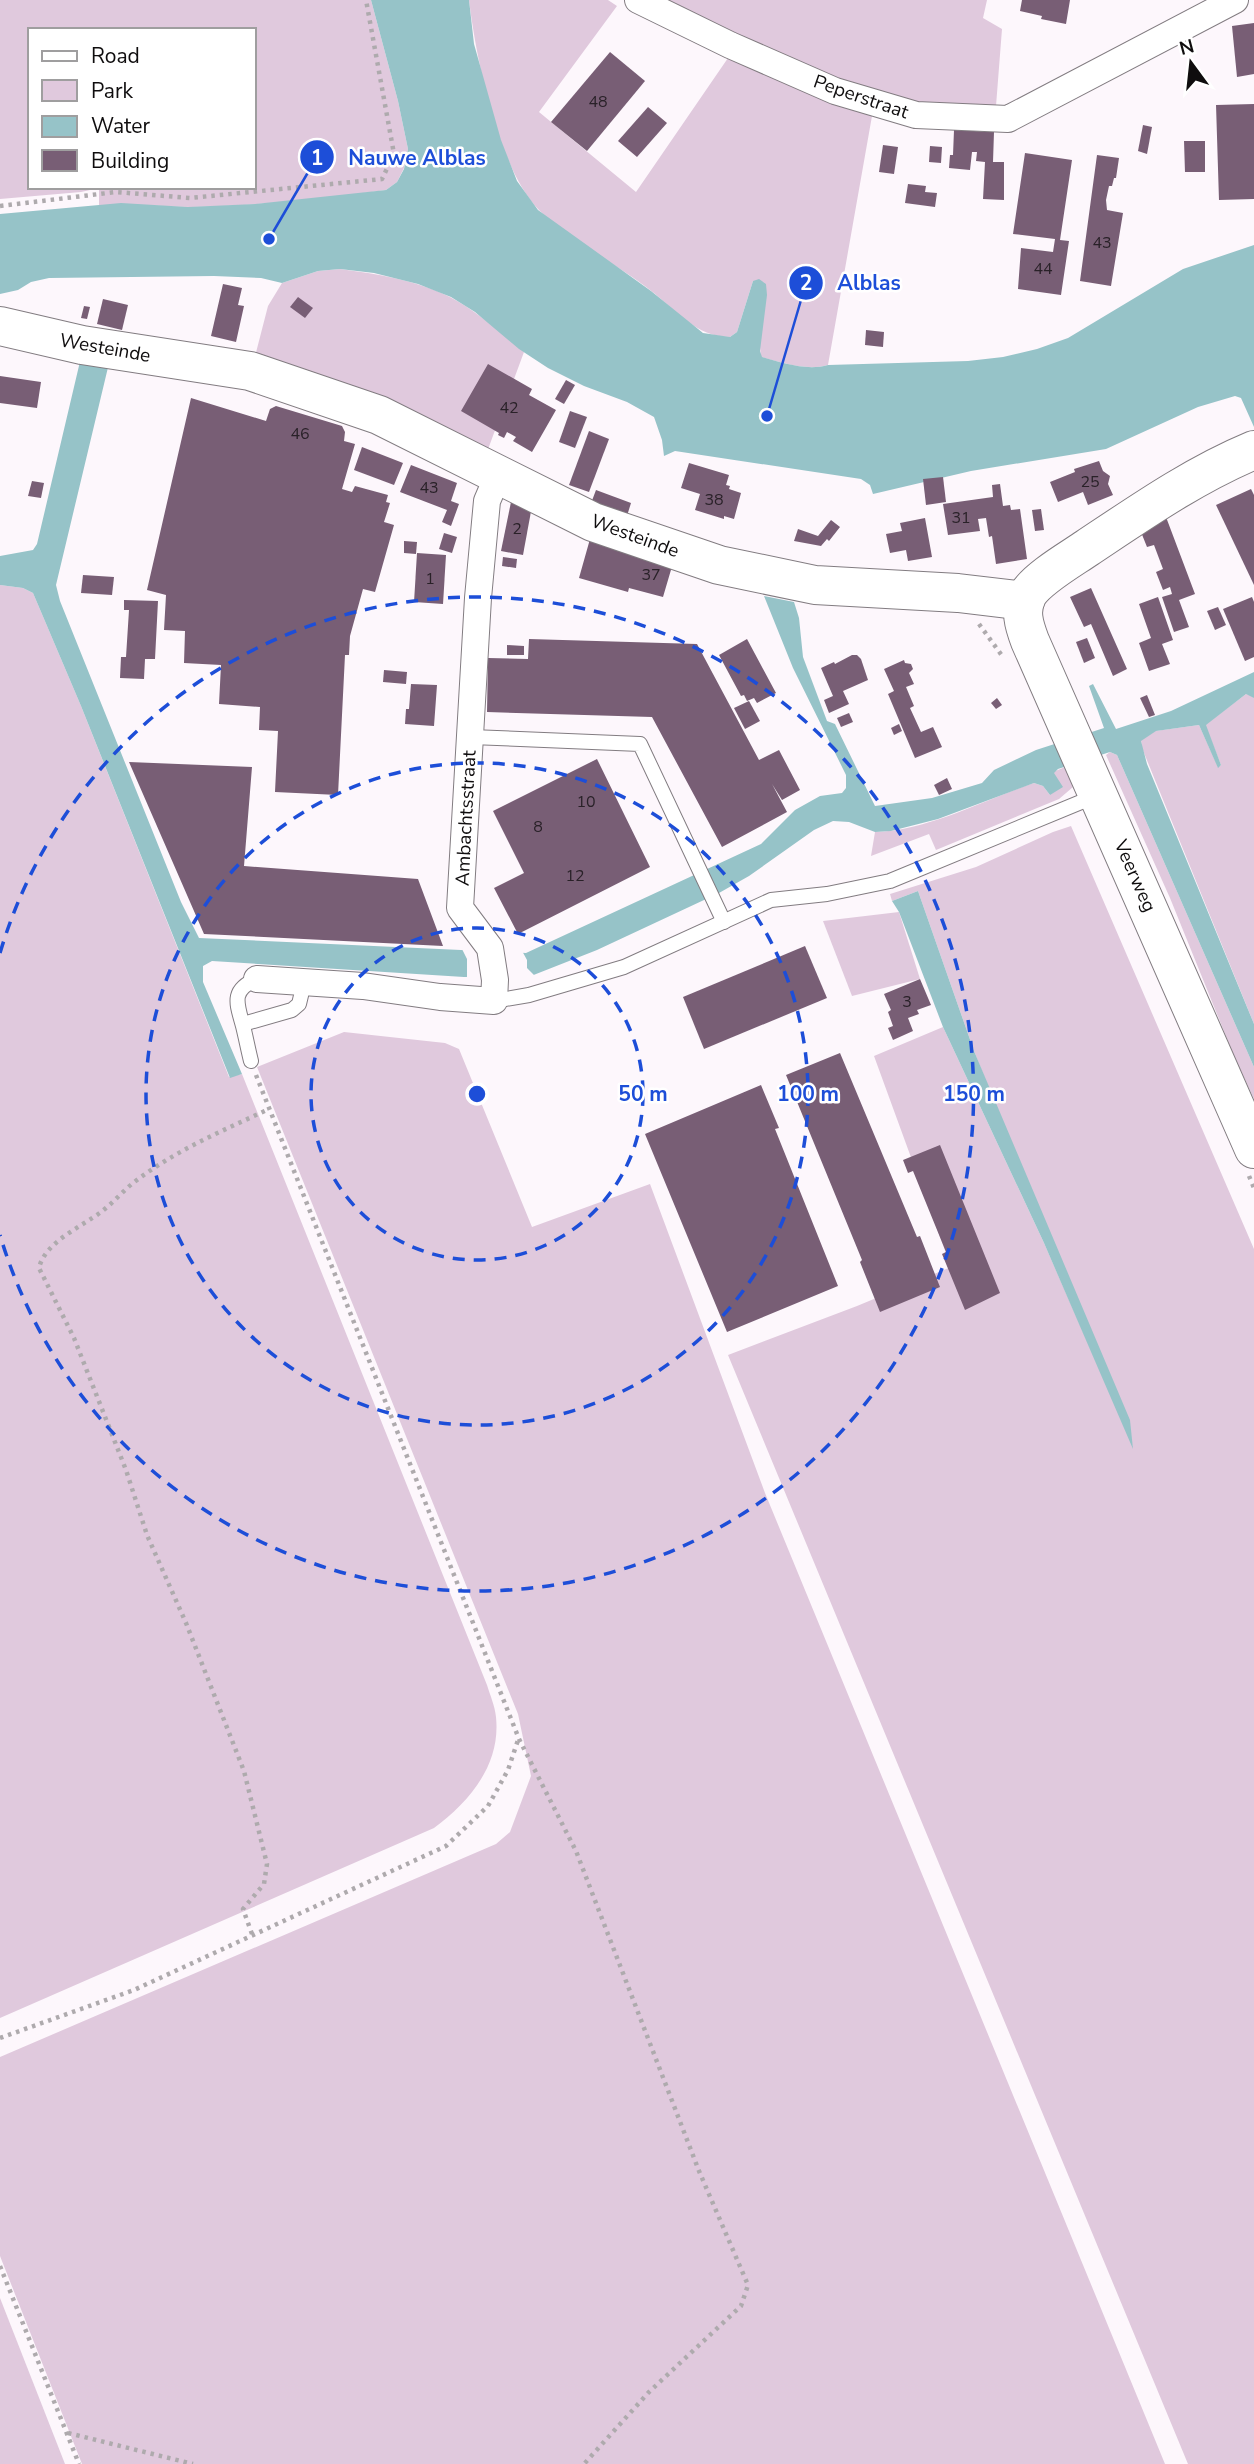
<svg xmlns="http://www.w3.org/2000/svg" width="1254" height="2464" font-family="'Nunito Sans',sans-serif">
  <rect width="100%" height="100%" fill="#fdf7fc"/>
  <g fill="#e0c9dd" fill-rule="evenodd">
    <path d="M0,0H371L398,101L408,149L404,168L397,182L386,190C321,199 256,206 191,207C160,207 130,202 99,206V188L81,192L0,199ZM30,30H254V187H30Z"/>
    <path d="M469,0H608L617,6L539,112L636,192L728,58L828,102L872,116L828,365C807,371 783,363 761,357L753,281L737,332L730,337C696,337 676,310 650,290C617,264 566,239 538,209C498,167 476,58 469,0Z"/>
    <path d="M655,0H987L983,18L1002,29L996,106L907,104L847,87Z"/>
    <path d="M340,269C377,274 416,280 450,297C477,311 501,333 524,352L487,452L253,364L268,306L282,283L318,271Z"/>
    <path d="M0,585L23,588L33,593L81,706L229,1077L242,1074L487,1685C490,1695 495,1706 496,1717C501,1765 469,1802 434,1828L0,2018Z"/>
    <path d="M1246,694L1253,695L1254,698V1024L1142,748L1141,740L1155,731L1199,725L1218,767L1221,765L1205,725Z"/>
    <path d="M1110,752L1117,755L1254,1067V1099L1234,1056L1170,898L1106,755Z"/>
    <path d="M1065,767L1073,787L1059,799L936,850L929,834L871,856L875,832C930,830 983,800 1034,783L1043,786L1050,795L1053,772Z"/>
    <path d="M1071,826L1254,1249V2464H1188L728,1355L857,1306L951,1267L874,1056L943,1027L1044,1243L1133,1446L974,1051L918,891L892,901L890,894L976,867L1053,832Z"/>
    <path d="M899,912L920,979L852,996L823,921Z"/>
    <path d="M344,1032L445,1043L459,1049L532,1227L650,1184L765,1493L1165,2464H82L0,2256V2057L496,1844L510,1832L531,1776L518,1714L257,1067Z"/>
    <path d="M0,2298L65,2464H0Z"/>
  </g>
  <g fill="#96c3c8">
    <path d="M371,0H469L474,44L501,140L517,181L538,210L651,291L703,333L730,337L737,332L753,281L759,279L766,284L767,295L760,351L762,357C783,363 807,371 828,365L968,361L1003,357L1037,349L1068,338L1183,269L1254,245V427L1241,398L1235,396L1198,407L1106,449L971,471L873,494L870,485L861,479L675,451L664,456L662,440L654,417L627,402L584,386L548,368L519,349L475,312L451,297L418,284L374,273L340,269L318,271L282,283L261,278L214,276L49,278L31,282L18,290L0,294V214L121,203L188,207L255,204L386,190L397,182L404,169L408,149L398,101Z"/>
    <path d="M82,353L110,359L56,585L60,601L181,902L199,938L526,953L761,844L795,810L820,796L842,793L846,788V775L793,668L764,596L794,602L799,618L803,657L827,721L835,724L875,806L932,798L982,783L994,770L1036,750L1104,728L1089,686L1093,684L1116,729L1171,711L1254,672V698L1246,694L1206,725L1221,765L1218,768L1199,725L1156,731L1141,741L1147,764L1254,1024V1067L1117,755L1110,752L1058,769L1054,773L1063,787L1050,795L1043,786L1034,783L938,819L891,831L875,832L849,822L833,821L814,830L749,876L719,893L597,950L531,976L464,977L212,961L203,966V982L242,1074L230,1078L81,706L33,593L23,588L0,585V556L33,550L37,544Z"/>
    <path d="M918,891L974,1051L1130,1420L1133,1449L1044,1243L943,1027L899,912L892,901Z"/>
  </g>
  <path fill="#fdf7fc" d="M461,947L521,949L527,960V968L537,978L531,980H467V959Z"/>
  <g fill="#785e75">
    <path d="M1022,0H1070L1066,24L1041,19L1042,16L1020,11Z"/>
    <path d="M1254,23V74L1237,77L1232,26Z"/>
    <path d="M610,52L645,81L587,151L551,122Z"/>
    <path d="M1254,104V199L1219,200L1216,105Z"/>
    <path d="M648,107L667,123L637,157L618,141Z"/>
    <path d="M1143,125L1152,127L1147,154L1138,151Z"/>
    <path d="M954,130L994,132L993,162H1004V200L983,199L985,162L976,161L977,152H972L970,170L949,168L950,155H953Z"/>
    <path d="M1184,141H1205V172H1185Z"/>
    <path d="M883,145L898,147L894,174L879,172Z"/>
    <path d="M930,146L942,147L941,163L929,162Z"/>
    <path d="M1025,153L1072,160L1060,240L1069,241L1061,295L1018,289L1021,248L1053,252L1055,239L1013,234Z"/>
    <path d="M1097,155L1119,158L1116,178H1114L1112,186H1109L1106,200L1107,210L1123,213L1111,286L1080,281Z"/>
    <path d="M908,184L926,186L925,192L937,193L935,207L905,203Z"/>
    <path d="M223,284L242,288L238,305L244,306L236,342L211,336Z"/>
    <path d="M298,297L313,308L305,318L290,307Z"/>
    <path d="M103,299L128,305L122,330L97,324Z"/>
    <path d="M84,306L90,307L87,319L81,318Z"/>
    <path d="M866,330L884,332L883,347L865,345Z"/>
    <path d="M488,364L532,389L529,395L556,410L532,452L513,441L516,437L507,432L504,438L498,435L499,433L461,411Z"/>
    <path d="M0,376L41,382L37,408L0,403Z"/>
    <path d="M566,380L575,385L564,404L555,399Z"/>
    <path d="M191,398L266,421L270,409L276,406L342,426L345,432L344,441L355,444L342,489L352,492L355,486L388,495L386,502L390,503L384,522L394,525L375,592L363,589L350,636L349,655H345L338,795L275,792L278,731L259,730L260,707L219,704L221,665L184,663L185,631L164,630L166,595L147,590Z"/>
    <path d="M570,411L587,417L575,448L559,442Z"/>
    <path d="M589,431L609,439L589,492L569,485Z"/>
    <path d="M362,447L403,463L394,485L354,470Z"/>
    <path d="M1099,461L1103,471L1110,476L1108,484L1113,495L1088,505L1083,492L1058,502L1050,482L1075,472L1074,469Z"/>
    <path d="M689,463L729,475L726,485L730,486L729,489L741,493L734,519L724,516V519L695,510L700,494L681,488Z"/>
    <path d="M411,465L457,483L451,501L459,504L451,526L442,522L447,510L400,492Z"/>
    <path d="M943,477L946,502L926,505L923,479Z"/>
    <path d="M32,481L44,483L41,498L28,496Z"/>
    <path d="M1000,484L1003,506L1010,505L1011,510L1020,509L1027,559L996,564L992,536L989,537L986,518L978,519L980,531L948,535L943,504L993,497L992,485Z"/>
    <path d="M1251,489L1254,495V585L1216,505Z"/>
    <path d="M596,490L631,503L626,519L590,506Z"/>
    <path d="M511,502L532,506L523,555L501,551Z"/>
    <path d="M1041,509L1044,530L1035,531L1032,510Z"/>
    <path d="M1166,517L1195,594L1179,600L1189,627L1174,632L1162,597L1172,594L1170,587L1163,590L1156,572L1163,569L1154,545L1147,547L1139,527Z"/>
    <path d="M925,518L932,557L908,561L906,550L890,553L886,534L902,531L900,523Z"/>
    <path d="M831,520L840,527L829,541L827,539L821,546L794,541L798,529L818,536Z"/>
    <path d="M444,533L457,537L452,553L439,549Z"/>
    <path d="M590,539L673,563L663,597L629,588L628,592L579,578Z"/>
    <path d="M404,541L417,542L416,554L404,553Z"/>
    <path d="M417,553L446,555L443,604L414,602Z"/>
    <path d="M503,557L517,559L516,568L502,566Z"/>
    <path d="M83,575L114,577L112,595L81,593Z"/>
    <path d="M1091,588L1127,669L1113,676L1091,624L1084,627L1070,597Z"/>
    <path d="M1158,597L1173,640L1162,644L1170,664L1149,671L1139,643L1151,638L1139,604Z"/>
    <path d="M1252,597L1254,602V657L1245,661L1223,609Z"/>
    <path d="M124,600L158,601L155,659H145L144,679L120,678L121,657H126L129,610H124Z"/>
    <path d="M1218,607L1226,625L1215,630L1207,611Z"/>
    <path d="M1087,638L1095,658L1084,663L1076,642Z"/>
    <path d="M529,639L697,644L759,760L779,750L800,790L782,800L772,784L787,812L722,847L652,717L487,712L488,658L528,659Z"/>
    <path d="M747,639L776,693L757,703L754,698L747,701L744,695L741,696L719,655Z"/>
    <path d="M507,645L524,646V655H507Z"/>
    <path d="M852,655H857L861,659L868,680L843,691L849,704L829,713L824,700L833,696L821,668L834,662L835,664Z"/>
    <path d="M904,660L905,663L911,664L913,669L909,673L914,684L906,687L914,706L910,708L921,732L933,727L942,747L915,758L888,694L894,691L884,669Z"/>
    <path d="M384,670L407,672L406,684L383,682Z"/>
    <path d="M411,684L437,685L434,726L405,724L406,709H409Z"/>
    <path d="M1147,695L1155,715L1149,717L1140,698Z"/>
    <path d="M997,698L1002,705L996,709L991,703Z"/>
    <path d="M749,701L760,721L745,729L734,708Z"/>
    <path d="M849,713L853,722L841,727L837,718Z"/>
    <path d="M899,724L902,731L894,735L891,728Z"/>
    <path d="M597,759L650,867L518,934L494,888L524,873L493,811Z"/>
    <path d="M129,762L252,767L244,866L418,879L443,946L204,934Z"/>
    <path d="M947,778L952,789L939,795L934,785Z"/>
    <path d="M805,946L827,998L704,1049L683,997Z"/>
    <path d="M920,979L931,1005L917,1010L919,1014L908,1018L913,1031L893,1040L888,1028L893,1026L888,1012L891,1010L884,994Z"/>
    <path d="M840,1053L917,1237L920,1236L940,1287L880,1312L860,1262L862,1260L786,1075Z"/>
    <path d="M761,1085L779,1128L775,1129L838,1286L727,1332L645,1134Z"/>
    <path d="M940,1145L1000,1293L965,1310L942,1254L946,1252L913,1171L908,1173L903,1160Z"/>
  </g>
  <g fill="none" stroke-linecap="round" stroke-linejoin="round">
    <defs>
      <g id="lane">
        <path d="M471,737L640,744L724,922"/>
        <path d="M494,1001L529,995L624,967L771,900L827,894L890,881L1098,795"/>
        <path d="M243,1024L292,1010L299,1004L304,983"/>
        <path d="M251,1061C248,1049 246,1038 243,1026C237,1004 230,990 257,979"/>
      </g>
      <g id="street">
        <path d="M638,0L730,45L835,91L916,115L1008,119L1235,0"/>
        <path d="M257,979L363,986L440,997L494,1001L495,980L490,948L460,908L478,598L487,501L499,473"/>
      </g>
      <g id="secondary">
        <path d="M0,326L82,345L250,371L379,415L593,522L719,565L815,585L958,593L1025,601"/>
        <path d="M1254,450C1194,475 1141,512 1087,548C1071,559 1038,578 1028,594C1019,610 1024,625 1030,641L1254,1149"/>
      </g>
    </defs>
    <use href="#lane" stroke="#827c81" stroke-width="16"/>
    <use href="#street" stroke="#827c81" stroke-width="28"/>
    <use href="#secondary" stroke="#827c81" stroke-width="40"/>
    <g stroke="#aeaaad" stroke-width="4.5" stroke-dasharray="3.5 5" stroke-linecap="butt">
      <path d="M0,206L116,192L190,198L382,179L394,154L366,0"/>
      <path d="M979,624L1003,657"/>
      <path d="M256,1075L519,1739L576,1851L699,2171L748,2285L741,2306L649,2392L584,2464"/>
      <path d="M1249,1176L1254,1188"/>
      <path d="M252,1934L243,1909L264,1884L267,1864L244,1771L186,1623L147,1535L126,1470L74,1338L39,1268C45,1242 81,1227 101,1212C113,1203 122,1192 133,1183C174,1151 222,1131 269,1109"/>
      <path d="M0,2038L134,1990L446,1846L488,1806L508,1770L518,1740"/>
      <path d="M0,2266L79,2464"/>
      <path d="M68,2433L193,2464"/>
    </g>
    <use href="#lane" stroke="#fff" stroke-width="14"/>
    <use href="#street" stroke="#fff" stroke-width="26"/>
    <use href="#secondary" stroke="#fff" stroke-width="38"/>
  </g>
  <g fill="none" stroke="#1d4ed8" stroke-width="3.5" stroke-dasharray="12 9">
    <circle cx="477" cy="1094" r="166"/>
    <circle cx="477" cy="1094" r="331"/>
    <path d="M0 953A497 497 0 1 1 0 1235"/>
  </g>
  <g text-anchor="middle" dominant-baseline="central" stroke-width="5" stroke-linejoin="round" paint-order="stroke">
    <g font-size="16" fill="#292128">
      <text x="598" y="102">48</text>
      <text x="1102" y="243">43</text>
      <text x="1043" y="269">44</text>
      <text x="509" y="408">42</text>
      <text x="300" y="434">46</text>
      <text x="1090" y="482">25</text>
      <text x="429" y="488">43</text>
      <text x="714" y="500">38</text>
      <text x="961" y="518">31</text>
      <text x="517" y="529">2</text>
      <text x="651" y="575">37</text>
      <text x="430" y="579">1</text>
      <text x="586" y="802">10</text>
      <text x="538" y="827">8</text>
      <text x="575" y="876">12</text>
      <text x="907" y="1002">3</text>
    </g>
    <g font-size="19" fill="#0f0d0e" stroke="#fff">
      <text transform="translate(861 97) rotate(19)">Peperstraat</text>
      <text transform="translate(105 348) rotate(10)">Westeinde</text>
      <text transform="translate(635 536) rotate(20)">Westeinde</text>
      <text transform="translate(466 818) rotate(-87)">Ambachtsstraat</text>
      <text transform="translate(1135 876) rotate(66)">Veerweg</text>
    </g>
  </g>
  <circle cx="477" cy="1094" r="10" fill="#1d4ed8" stroke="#fff" stroke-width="3.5"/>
  <g font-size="21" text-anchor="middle" font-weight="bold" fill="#1d4ed8" stroke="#fff" stroke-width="5" stroke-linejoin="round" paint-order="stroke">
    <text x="643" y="1101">50 m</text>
    <text x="808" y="1101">100 m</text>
    <text x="974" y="1101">150 m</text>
  </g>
  <path fill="none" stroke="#1d4ed8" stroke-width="2.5" d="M269 239L317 157M767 416L806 283"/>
  <g fill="#1d4ed8" stroke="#fff" stroke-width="2.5">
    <circle cx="269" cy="239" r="7"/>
    <circle cx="767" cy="416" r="7"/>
    <circle cx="317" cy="157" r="18"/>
    <circle cx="806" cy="283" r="18"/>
  </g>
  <g font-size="21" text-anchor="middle" font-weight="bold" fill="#fff">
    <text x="317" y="165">1</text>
    <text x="806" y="290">2</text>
  </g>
  <g font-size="21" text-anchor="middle" font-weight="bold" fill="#1d4ed8" stroke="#fff" stroke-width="5" stroke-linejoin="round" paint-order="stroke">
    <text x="417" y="165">Nauwe Alblas</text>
    <text x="869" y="290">Alblas</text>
  </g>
  <rect x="28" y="28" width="228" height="161" fill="#ffffff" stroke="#9f9e9f" stroke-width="2"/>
  <rect x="42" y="51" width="35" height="10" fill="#ffffff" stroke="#9f9e9f" stroke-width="2"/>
  <text x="91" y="63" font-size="21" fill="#0f0d0e">Road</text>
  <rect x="42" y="80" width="35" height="21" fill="#e0c9dd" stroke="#9f9e9f" stroke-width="2"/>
  <text x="91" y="98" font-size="21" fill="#0f0d0e">Park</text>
  <rect x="42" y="116" width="35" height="21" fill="#96c3c8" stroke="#9f9e9f" stroke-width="2"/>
  <text x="91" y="133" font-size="21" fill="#0f0d0e">Water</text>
  <rect x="42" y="150" width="35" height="21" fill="#785e75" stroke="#9f9e9f" stroke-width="2"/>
  <text x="91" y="168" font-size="21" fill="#0f0d0e">Building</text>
  <g transform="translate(1191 63) rotate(345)" stroke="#ffffff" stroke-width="5" paint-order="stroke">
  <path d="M0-5L12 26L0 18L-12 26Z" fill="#0f0d0e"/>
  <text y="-10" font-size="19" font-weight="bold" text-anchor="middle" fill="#0f0d0e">N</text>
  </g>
</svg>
